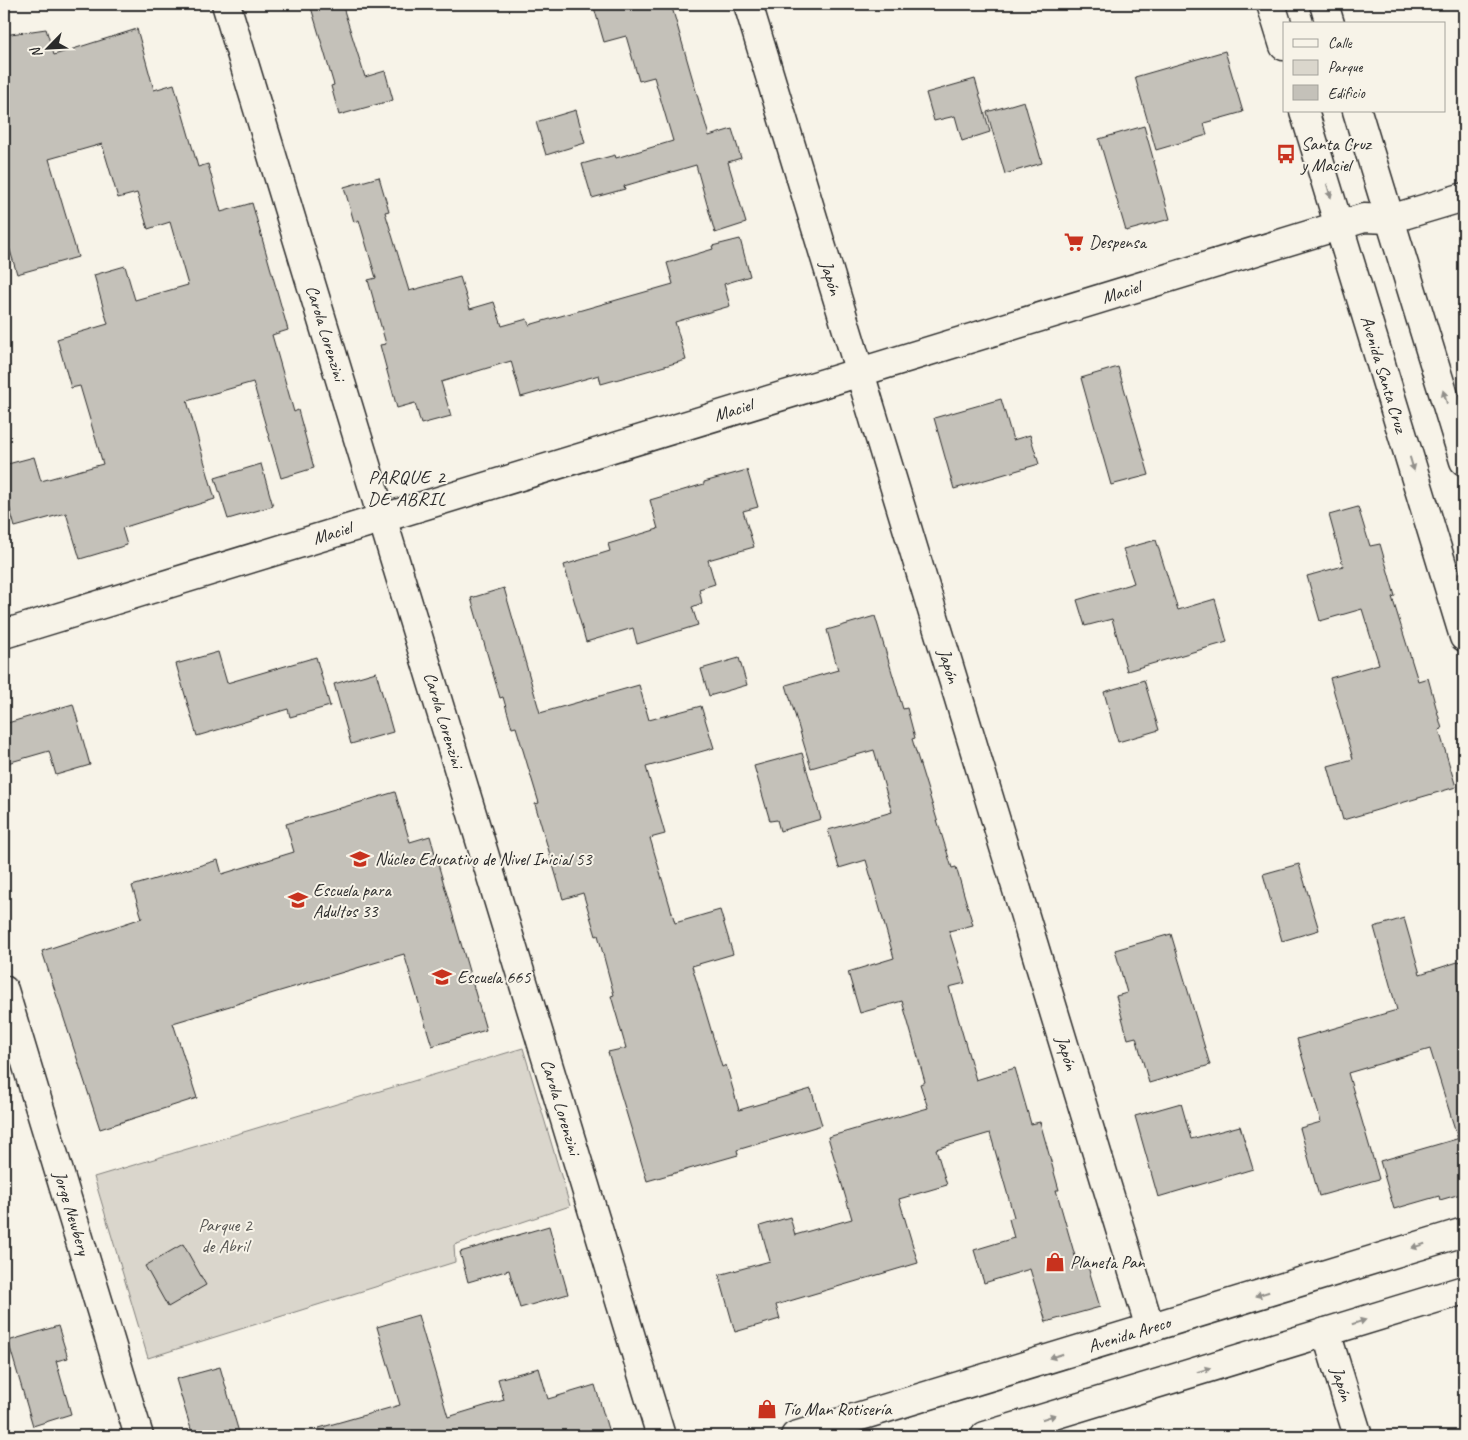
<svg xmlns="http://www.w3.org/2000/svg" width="1468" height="1440" font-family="Caveat,sans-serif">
  <rect width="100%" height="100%" fill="#f7f3e8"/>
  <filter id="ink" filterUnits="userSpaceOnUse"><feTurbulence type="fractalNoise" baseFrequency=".02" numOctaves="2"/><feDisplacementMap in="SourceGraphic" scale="10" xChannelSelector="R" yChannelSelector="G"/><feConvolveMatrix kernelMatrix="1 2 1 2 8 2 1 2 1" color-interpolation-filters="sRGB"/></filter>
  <g filter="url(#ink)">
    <path fill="#dad6cc" stroke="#82807c" d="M523,1048L570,1206L454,1245L455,1262L148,1358L94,1177Z"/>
    <g fill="#c4c1b9" stroke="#2b2b2b">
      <path d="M310,4H342L365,77L385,71L393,100L339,115L331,86L334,85Z"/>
      <path d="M593,4H671L709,136L732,129L741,158L728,162L746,223L715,233L696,165L624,186L625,189L592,198L582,164L615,155L616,158L673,141L654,77L639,81L626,36L604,42Z"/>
      <path d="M46,29L54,55L137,29L154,90L174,84L198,167L208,164L221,212L252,203L288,330L272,335L294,412L298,410L314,468L281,478L253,382L187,401L215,499L122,528L127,545L80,559L66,513L15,527L4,488V465L34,457L41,481L103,464L80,386L71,388L57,339L108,324L94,275L125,266L135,300L188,285L170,222L148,229L137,193L118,198L102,144L49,159L78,257L17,274L7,240H4V35Z"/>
      <path d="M1225,51L1243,112L1204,123L1207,135L1156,150L1135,77Z"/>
      <path d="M975,79L990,132L962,141L955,116L934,121L926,93Z"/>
      <path d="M1024,101L1042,163L1005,174L987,112Z"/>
      <path d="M576,110L585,143L546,155L536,122Z"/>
      <path d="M1144,126L1170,219L1126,231L1099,139Z"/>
      <path d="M379,177L389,211L385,212L409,291L460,277L470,309L494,302L502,326L527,319L529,325L673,284L667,263L713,249L712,246L740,239L750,276L724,284L730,306L675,322L686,360L601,384L599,375L521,397L511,361L441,382L451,416L421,424L415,403L397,408L380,345L386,344L368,280L376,278L359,220L354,222L344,187Z"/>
      <path d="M1118,367L1149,475L1111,485L1081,378Z"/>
      <path d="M1001,399L1013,440L1030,435L1039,464L954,489L934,418Z"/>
      <path d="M261,464L273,506L228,519L215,478Z"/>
      <path d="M747,470L758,507L743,511L754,547L708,560L715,584L699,589L702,603L692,607L698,625L637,644L633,628L586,642L564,565L610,551L608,544L658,529L650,500L704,484V482Z"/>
      <path d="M1358,507L1370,546L1380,544L1395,596L1392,597L1418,681L1428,678L1442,729L1439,730L1456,787L1343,820L1328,766L1353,759L1330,678L1379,664L1362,609L1320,621L1307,576L1343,566L1329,515Z"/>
      <path d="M1156,540L1178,610L1215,599L1227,642L1127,671L1112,619L1085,626L1077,600L1134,583L1123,549Z"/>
      <path d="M504,588L540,713L639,685L649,720L701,706L714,748L646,767L665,834L650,838L675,923L720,910L733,954L692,966L722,1067L726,1065L739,1110L811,1089L822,1125L737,1150L738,1155L647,1181L608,1052L626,1048L611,996L614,995L598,935L596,936L583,893L563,899L535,804L539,803L516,727L512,728L503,697L500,698L471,598Z"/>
      <path d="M875,616L903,709L907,708L915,738L912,739L952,868L956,867L973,925L949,931L965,983L949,987L976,1080L1015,1068L1031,1124L1040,1122L1059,1190H1056L1077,1263L1086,1260L1100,1307L1046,1322L1030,1269L984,1283L974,1250L1014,1238L1009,1219L1014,1217L990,1133L936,1149L947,1185L899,1199L918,1263L776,1305L780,1319L735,1332L719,1275L770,1261L760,1226L790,1217L795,1235L852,1219L828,1137L928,1108L920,1084L925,1082L902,1001L860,1013L848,972L894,958L866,860L839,868L828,830L892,812L874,750L811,768L786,685L838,670L827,630Z"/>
      <path d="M218,652L227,683L316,657L330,706L290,717L288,709L197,736L176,664Z"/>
      <path d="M739,658L747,685L709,696L701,669Z"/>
      <path d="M376,672L393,732L351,744L334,684Z"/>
      <path d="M1144,680L1159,730L1118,742L1104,692Z"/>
      <path d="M73,704L90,765L56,775L49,751L4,764V724Z"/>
      <path d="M802,753L821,819L780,831L777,820L770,821L754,766Z"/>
      <path d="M395,792L410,842L430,836L486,1030L432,1046L404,954L173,1023L197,1098L100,1129L42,951L142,918L132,886L218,860L222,874L294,852L286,824Z"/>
      <path d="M1299,864L1319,930L1282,941L1263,874Z"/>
      <path d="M1404,918L1420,974L1464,960V1193L1440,1200L1439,1196L1394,1209L1380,1161L1460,1138L1458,1139L1430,1049L1348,1073L1379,1179L1319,1196L1300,1128L1321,1122L1297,1039L1397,1010L1374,927Z"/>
      <path d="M1171,934L1210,1065L1149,1083L1136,1037L1128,1039L1116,996L1127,993L1115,950Z"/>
      <path d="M1181,1103L1191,1139L1240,1126L1253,1169L1158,1197L1135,1116Z"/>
      <path d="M549,1226L568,1294L520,1308L509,1270L468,1282L460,1252Z"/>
      <path d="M183,1244L206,1285L168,1307L145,1266Z"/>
      <path d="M418,1315L448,1417L504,1400L498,1379L539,1368L548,1399L595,1385L610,1436H320L319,1428L400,1405L377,1327Z"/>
      <path d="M58,1326L68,1358L56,1361L71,1414L33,1426L8,1341Z"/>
      <path d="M220,1367L240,1436H193L176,1379Z"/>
    </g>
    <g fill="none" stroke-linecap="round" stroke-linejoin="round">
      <defs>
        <g id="minor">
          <path d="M226,4L661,1436"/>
          <path d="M748,4L1150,1328"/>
          <path d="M4,634L1364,218L1390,219L1464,197"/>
          <path d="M4,990L139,1436"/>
          <path d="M1326,1332L1358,1436"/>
        </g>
        <g id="major">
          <path d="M1271,4L1284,46"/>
          <path d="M1324,4L1330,24"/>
          <path d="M1304,111L1464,637"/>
          <path d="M1357,111L1464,461"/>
          <path d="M795,1436L1464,1232"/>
          <path d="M985,1436L1464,1290"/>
        </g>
      </defs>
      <use href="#minor" stroke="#2b2b2b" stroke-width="31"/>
      <use href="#major" stroke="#2b2b2b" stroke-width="31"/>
      <use href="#minor" stroke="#f7f3e8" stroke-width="28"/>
      <use href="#major" stroke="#f7f3e8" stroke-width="28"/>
    </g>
    <defs><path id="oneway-solid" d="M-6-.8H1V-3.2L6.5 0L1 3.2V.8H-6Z" transform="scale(1.25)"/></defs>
    <g fill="#918f8a">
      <use href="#oneway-solid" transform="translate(1329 191) rotate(73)"/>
      <use href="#oneway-solid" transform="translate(1445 397) rotate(-107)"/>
      <use href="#oneway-solid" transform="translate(1412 464) rotate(73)"/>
      <use href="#oneway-solid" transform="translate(1418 1246) rotate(163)"/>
      <use href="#oneway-solid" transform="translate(1262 1294) rotate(163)"/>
      <use href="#oneway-solid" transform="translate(1359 1322) rotate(-17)"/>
      <use href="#oneway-solid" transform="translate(1056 1356) rotate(163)"/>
      <use href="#oneway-solid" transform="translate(1204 1370) rotate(-17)"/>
      <use href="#oneway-solid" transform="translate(1049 1417) rotate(-17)"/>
    </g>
  </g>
  <defs>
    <symbol id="bus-bare" viewBox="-9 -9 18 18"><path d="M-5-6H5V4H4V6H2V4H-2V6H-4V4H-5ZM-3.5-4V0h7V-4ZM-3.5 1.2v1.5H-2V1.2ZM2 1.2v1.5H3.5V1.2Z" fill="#c8321e" stroke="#f7f3e8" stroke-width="2.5" paint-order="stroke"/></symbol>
    <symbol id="supermarket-bare" viewBox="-9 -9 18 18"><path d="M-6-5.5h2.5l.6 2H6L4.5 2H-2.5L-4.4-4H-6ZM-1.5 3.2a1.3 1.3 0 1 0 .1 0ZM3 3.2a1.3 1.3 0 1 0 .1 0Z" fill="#c8321e" stroke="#f7f3e8" stroke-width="2.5" paint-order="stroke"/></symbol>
    <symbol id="school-bare" viewBox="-9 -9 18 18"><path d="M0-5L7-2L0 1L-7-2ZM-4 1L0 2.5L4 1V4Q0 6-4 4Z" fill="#c8321e" stroke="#f7f3e8" stroke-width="2.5" paint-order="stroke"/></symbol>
    <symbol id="shop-bare" viewBox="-9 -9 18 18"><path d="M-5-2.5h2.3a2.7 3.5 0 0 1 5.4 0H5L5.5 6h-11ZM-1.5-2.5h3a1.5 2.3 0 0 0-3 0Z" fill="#c8321e" stroke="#f7f3e8" stroke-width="2.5" paint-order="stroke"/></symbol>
  </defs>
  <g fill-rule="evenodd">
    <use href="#bus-bare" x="1272" y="140" width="28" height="28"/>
    <use href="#supermarket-bare" x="1060" y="228" width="28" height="28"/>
    <use href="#school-bare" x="346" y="845" width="28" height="28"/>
    <use href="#school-bare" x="284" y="886" width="28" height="28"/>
    <use href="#school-bare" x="428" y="963" width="28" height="28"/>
    <use href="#shop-bare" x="1041" y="1248" width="28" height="28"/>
    <use href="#shop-bare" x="753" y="1395" width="28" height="28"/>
  </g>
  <g text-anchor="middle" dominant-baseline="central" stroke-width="4" stroke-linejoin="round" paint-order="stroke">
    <g font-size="18" fill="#2b2b2b" stroke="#f7f3e8" text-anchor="start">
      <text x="1301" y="144">Santa Cruz<tspan x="1301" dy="21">y Maciel</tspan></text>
      <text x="1089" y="242">Despensa</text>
      <text x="375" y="859">Núcleo Educativo de Nivel Inicial 53</text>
      <text x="313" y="890">Escuela para<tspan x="313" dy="21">Adultos 33</tspan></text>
      <text x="457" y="977">Escuela 665</text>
      <text x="1070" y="1262">Planeta Pan</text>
      <text x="782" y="1409">Tío Man Rotisería</text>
    </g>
    <g font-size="18" fill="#2b2b2b" stroke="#f7f3e8">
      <text transform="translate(831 278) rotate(73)">Japón</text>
      <text transform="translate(1121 292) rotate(-17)">Maciel</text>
      <text transform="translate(326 333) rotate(73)">Carola Lorenzini</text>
      <text transform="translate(1384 374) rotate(73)">Avenida Santa Cruz</text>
      <text transform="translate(733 410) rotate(-17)">Maciel</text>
      <text transform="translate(332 533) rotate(-17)">Maciel</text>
      <text transform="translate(949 666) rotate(73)">Japón</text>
      <text transform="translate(444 720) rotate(73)">Carola Lorenzini</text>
      <text transform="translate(1067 1053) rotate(73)">Japón</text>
      <text transform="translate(561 1107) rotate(73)">Carola Lorenzini</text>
      <text transform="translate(72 1213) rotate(73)">Jorge Newbery</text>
      <text transform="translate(1129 1334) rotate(-17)">Avenida Areco</text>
      <text transform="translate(1342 1384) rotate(73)">Japón</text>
    </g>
    <g font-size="18" fill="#575653" stroke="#f7f3e8">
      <text x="225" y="1225">Parque 2<tspan x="225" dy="21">de Abril</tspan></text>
    </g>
    <g font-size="19" letter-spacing="1" fill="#2b2b2b" stroke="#f7f3e8">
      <text x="407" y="477">PARQUE 2<tspan x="407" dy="22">DE ABRIL</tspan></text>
    </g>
  </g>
  <rect width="1468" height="1440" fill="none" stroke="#f7f3e8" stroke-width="20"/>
  <rect x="10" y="10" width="1448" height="1420" fill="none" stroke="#2b2b2b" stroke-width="2" filter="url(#ink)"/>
  <rect x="1283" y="22" width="162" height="90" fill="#f7f3e8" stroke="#a5a39c"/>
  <rect x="1293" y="39" width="25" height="8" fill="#f7f3e8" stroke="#a5a39c"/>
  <text x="1328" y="48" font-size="15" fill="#2b2b2b">Calle</text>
  <rect x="1293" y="60" width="25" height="15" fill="#dad6cc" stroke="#a5a39c"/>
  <text x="1328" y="72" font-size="15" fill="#2b2b2b">Parque</text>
  <rect x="1293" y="85" width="25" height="15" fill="#c4c1b9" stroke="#a5a39c"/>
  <text x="1328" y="98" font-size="15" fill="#2b2b2b">Edificio</text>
  <g transform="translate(48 48) rotate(246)" stroke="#f7f3e8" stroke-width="4" paint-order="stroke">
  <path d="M0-4L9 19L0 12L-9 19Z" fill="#2b2b2b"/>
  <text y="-8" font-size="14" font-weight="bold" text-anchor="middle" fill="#2b2b2b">N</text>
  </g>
</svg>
